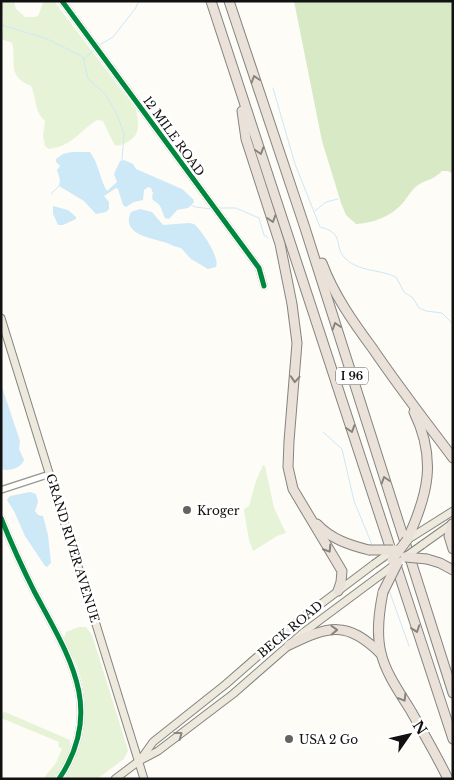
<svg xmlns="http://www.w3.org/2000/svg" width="454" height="780" font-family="'Libre Baskerville',serif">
  <rect width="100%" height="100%" fill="#fdfcf7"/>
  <g fill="#e7f3d7">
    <path d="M2,1H14L16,9L25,17H34L38,16L44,1H54L136,109C140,129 140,140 117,146L114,144L103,121L97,120C79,131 73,146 49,149L45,146L43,136L45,121C34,111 37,99 31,86C6,76 17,61 12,43L1,39V32L3,31Z"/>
    <path d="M263,465L265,466L274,508L286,533L277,536L253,551L249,540L244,511V509L249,506L256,481Z"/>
    <path d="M78,627H86L92,635L127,747L128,751L124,759L97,779H64C87,741 91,708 77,666C73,656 67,647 64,638L66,632Z"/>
    <path d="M5,712L70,740C73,752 60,770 53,779H43L56,763L62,749L58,746L59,742L1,718V714Z"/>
  </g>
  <path fill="#d8eac5" d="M294,1H453V174L448,171H442C435,179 426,180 418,185C412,189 407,198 402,204C390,217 373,223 356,224L346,215L341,203L322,141Z"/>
  <g fill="#cde8f7">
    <path d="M72,152H90C99,164 100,180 107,191L117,182L114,174L120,161L124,160L133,164L136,169L182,189L193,199L194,202L188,208L177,210L169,219L165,218C163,215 162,209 160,206C156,200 150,202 153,193L151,188L148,187L144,190L143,200L134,202L126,207L123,205L118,189L116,188L104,196L109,202V209L106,212L96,214L84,201L59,186L60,180L57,170L60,166L56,162V159L63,154Z"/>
    <path d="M53,206L68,210L76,217V219L63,225H58L53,214Z"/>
    <path d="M140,209L152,212L163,225L189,223L194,224C202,231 220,257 216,267L208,269L191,259L181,248C175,247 172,245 167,243C153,238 120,235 131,212Z"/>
    <path d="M1,384L20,441L19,449L24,460C21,468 9,472 1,469Z"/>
    <path d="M30,492L36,494L38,502L35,511L38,515L43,516L48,535L51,563L47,567L45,566L25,536L14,511L7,500L10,496Z"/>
  </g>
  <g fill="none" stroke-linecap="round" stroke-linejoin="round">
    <g stroke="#cde8f7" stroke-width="1">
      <path d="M1,25L45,38L83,57L88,79L105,94L117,114L124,134L122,160"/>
      <path d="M98,46L113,37L135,9L139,1"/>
      <path d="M84,59L95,49"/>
      <path d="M273,88L295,164L320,227C346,233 333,247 345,258C358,272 379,269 396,277L404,292L413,298L419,308L426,311L442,313L453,324"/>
      <path d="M51,194L59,186"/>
      <path d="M190,204L195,207L212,209"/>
      <path d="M219,208H236L259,218L264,235L268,238"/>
      <path d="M315,211L326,202L338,199"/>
      <path d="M323,432L342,449L354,501L373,547"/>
      <path d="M389,590L409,646"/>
    </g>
    <defs>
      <g id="minor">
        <path d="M62,1L259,268L264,286"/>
        <path d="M1,490L50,474"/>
        <path d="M1,518C11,543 22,567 34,591C68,655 106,709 59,779"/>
      </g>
      <g id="major">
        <path d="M1,318L144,779"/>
        <path d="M407,540L453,511"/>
        <path d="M422,545L453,523"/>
        <path d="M141,759L153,742L226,684L297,622L374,564"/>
        <path d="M115,779L139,761L158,751L233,694L304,632L378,577"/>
      </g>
      <g id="highway">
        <path d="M211,1L453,739"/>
        <path d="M229,1L304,225L453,693"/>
        <path d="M242,111L246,139L280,244L292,304L297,343L289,441L288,467L293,489L342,571L341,582L338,591"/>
        <path d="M322,263C334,295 353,322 373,349C398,386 426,422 453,458"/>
        <path d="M317,524C331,539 349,545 369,550"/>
        <path d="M452,524L449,536L453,549"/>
        <path d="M407,540C428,495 437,459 414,412"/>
        <path d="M427,559L440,563L453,570"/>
        <path d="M383,592C379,612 376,633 381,653C386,674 400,693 411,711C424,734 437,756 448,779"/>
        <path d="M289,645C329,626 347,620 381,654"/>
      </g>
    </defs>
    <use href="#minor" stroke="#979795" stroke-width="8"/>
    <use href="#major" stroke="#858482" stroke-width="9"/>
    <use href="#highway" stroke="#858482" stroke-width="11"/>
    <use href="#minor" stroke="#fffffe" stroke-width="5.5"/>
    <use href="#major" stroke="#ede9dc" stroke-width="7"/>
    <use href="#highway" stroke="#eae1d8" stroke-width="9"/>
    <defs>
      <g id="major-bridge">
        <path d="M405,557L422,545"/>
        <path d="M374,564L395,549"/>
        <path d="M378,577L398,562"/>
      </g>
      <g id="highway-bridge">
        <path d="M369,550H393"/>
        <path d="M405,557L427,559"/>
        <path d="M392,560L407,540"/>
        <path d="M383,592L398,562"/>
      </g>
    </defs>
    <use href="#major-bridge" stroke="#858482" stroke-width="9" stroke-linecap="butt"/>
    <use href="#highway-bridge" stroke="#858482" stroke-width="11" stroke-linecap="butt"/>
    <use href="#major-bridge" stroke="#ede9dc" stroke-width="7"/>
    <use href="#highway-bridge" stroke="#eae1d8" stroke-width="9"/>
    <defs>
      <g id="cycleway">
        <path d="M62,1L259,268L264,286"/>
        <path d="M1,518C11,543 22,567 34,591C68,655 106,709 59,779"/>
      </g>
    </defs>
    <use href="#cycleway" stroke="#fff" stroke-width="8"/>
    <use href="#cycleway" stroke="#00873e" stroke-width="5"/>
  </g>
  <defs><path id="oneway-chevron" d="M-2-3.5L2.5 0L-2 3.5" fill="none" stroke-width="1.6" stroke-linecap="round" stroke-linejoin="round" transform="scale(1.25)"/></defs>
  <g stroke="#88837e">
    <use href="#oneway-chevron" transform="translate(255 79) rotate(-108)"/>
    <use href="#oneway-chevron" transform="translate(260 151) rotate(72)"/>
    <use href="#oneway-chevron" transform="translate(272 219) rotate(72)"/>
    <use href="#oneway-chevron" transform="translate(336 326) rotate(-108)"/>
    <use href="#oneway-chevron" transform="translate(295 379) rotate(94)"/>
    <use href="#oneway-chevron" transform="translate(351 429) rotate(72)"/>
    <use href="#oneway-chevron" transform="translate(385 480) rotate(-108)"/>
    <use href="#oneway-chevron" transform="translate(328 549) rotate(58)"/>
    <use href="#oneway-chevron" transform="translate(416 629) rotate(71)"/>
    <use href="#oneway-chevron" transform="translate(334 630) rotate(-2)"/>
    <use href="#oneway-chevron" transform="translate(403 698) rotate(59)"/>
  </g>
  <use stroke="#8a8881" href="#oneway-chevron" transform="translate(179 735) rotate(-37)"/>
  <g fill="#646362" stroke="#fff" stroke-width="2">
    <circle cx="187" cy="510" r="5"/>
    <circle cx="289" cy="739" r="5"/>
  </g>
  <g text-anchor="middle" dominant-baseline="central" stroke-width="5" stroke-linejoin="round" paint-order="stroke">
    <rect fill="#fff" stroke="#585858" stroke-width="1" x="336" y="367.5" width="32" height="17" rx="4"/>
    <g font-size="11" font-weight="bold" fill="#111">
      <text x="352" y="376">I 96</text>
    </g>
    <g font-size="12" fill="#111" stroke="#fff">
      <text transform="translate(174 136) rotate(54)">12 MILE ROAD</text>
      <text transform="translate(73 548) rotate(73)">GRAND RIVER AVENUE</text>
      <text transform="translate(290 629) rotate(-40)">BECK ROAD</text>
    </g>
    <g font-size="12" fill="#111" stroke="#fff" text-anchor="start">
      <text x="197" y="510">Kroger</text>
      <text x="299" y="739">USA 2 Go</text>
    </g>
  </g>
  <rect width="454" height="780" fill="none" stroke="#111111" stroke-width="5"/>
  <g transform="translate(409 735) rotate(56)" stroke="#ffffff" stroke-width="4" paint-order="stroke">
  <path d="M0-4L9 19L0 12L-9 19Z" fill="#111111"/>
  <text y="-8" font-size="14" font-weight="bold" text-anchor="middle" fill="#111111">N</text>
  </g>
</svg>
